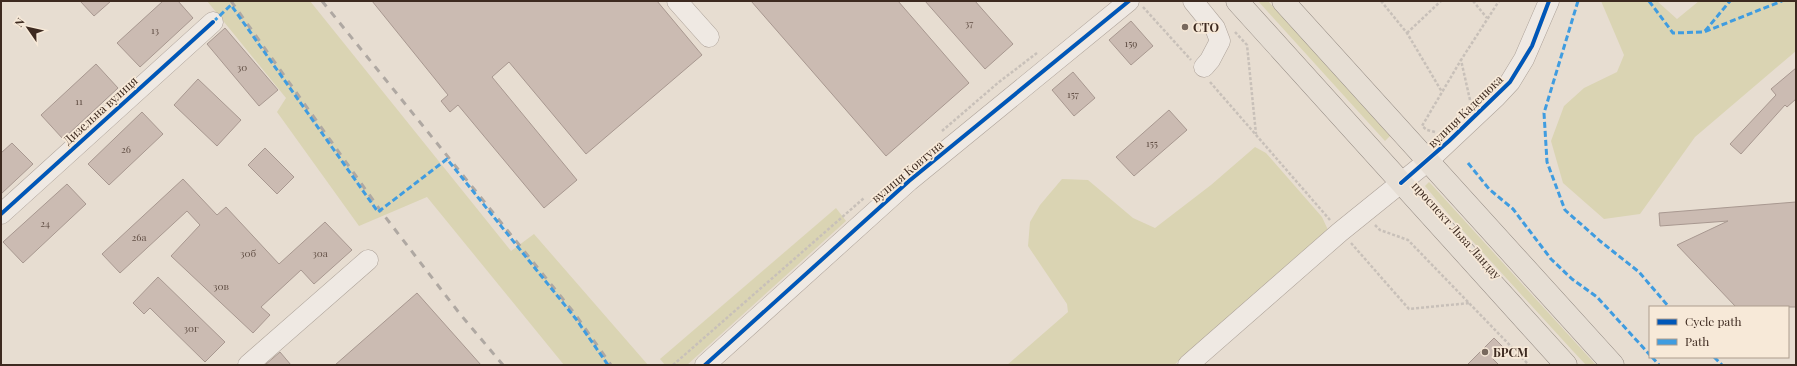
<svg xmlns="http://www.w3.org/2000/svg" width="1797" height="366" font-family="'Playfair Display',serif">
  <rect width="100%" height="100%" fill="#e7ddd1"/>
  <g fill="#dad4b3">
    <path d="M207,1H310L511,251L534,234L648,365H564L427,197L359,226L277,112L286,98Z"/>
    <path d="M1258,1H1268L1390,136L1385,141Z"/>
    <path d="M1601,1H1657L1677,19L1699,1H1796V51L1695,137L1640,214L1604,219L1563,183L1551,141L1564,106L1584,88L1617,72L1624,55Z"/>
    <path d="M1255,147L1266,153L1322,217L1328,230L1270,286L1174,365H1007L1068,312L1067,304L1028,246L1030,222L1040,205L1062,179L1088,180L1133,218L1155,228L1211,185Z"/>
    <path d="M1429,182L1432,185L1596,365H1586L1571,349L1455,222L1425,186Z"/>
    <path d="M836,208L846,221L687,365H665L660,359Z"/>
  </g>
  <g fill="#cbbbb2" stroke="#a89890">
    <path d="M80,1H111L94,16Z"/>
    <path d="M163,1H178L193,18L140,67L117,43Z"/>
    <path d="M372,1H657L702,55L586,154L509,62L492,77L577,180L544,208L458,105L450,112L441,101L448,95Z"/>
    <path d="M751,1H898L969,83L886,156Z"/>
    <path d="M925,1H975L1013,44L985,69Z"/>
    <path d="M1131,21L1153,46L1131,65L1109,40Z"/>
    <path d="M225,28L278,90L259,106L207,44Z"/>
    <path d="M96,64L118,88L63,139L41,115Z"/>
    <path d="M1796,68V99L1787,107L1785,105L1741,154L1730,144L1776,95L1771,89Z"/>
    <path d="M1073,72L1095,98L1074,116L1052,90Z"/>
    <path d="M198,79L241,120L217,146L174,105Z"/>
    <path d="M1169,110L1187,130L1134,176L1116,157Z"/>
    <path d="M142,112L163,134L109,185L88,164Z"/>
    <path d="M12,143L33,164L1,194V153Z"/>
    <path d="M265,148L294,177L277,194L248,165Z"/>
    <path d="M183,179L217,215L226,207L279,264L325,222L352,250L314,284L301,270L261,307L270,315L253,333L171,256L200,225L187,211L120,273L102,254Z"/>
    <path d="M67,184L86,204L23,263L3,242Z"/>
    <path d="M1796,202V307H1736L1677,245L1728,221L1660,226L1659,213Z"/>
    <path d="M158,277L225,342L205,362L150,308L144,314L133,303Z"/>
    <path d="M417,293L481,365H335Z"/>
    <path d="M1494,338L1503,347L1492,358L1499,365H1467Z"/>
    <path d="M280,352L291,365H265Z"/>
  </g>
  <g fill="none" stroke-linecap="round" stroke-linejoin="round">
    <defs>
      <g id="minor">
        <path d="M677,1L709,37"/>
        <path d="M1193,1L1215,28L1220,41L1210,60L1204,67"/>
        <path d="M1,214L213,22"/>
        <path d="M248,365L368,260"/>
        <path d="M705,365L909,181L1129,1"/>
        <path d="M1188,365L1340,232L1428,161L1496,97L1510,82L1524,59L1549,1"/>
      </g>
      <g id="major">
        <path d="M1237,1L1566,365"/>
        <path d="M1283,1L1613,365"/>
      </g>
    </defs>
    <use href="#minor" stroke="#ada299" stroke-width="21"/>
    <use href="#major" stroke="#928880" stroke-width="23"/>
    <g stroke="#c8c0b9" stroke-width="2.5" stroke-dasharray="3 2" stroke-linecap="butt">
      <path d="M1381,1L1407,33L1442,92"/>
      <path d="M1473,1L1487,18"/>
      <path d="M1143,7L1191,60"/>
      <path d="M1235,32L1247,45L1256,134"/>
      <path d="M1407,33L1441,1"/>
      <path d="M1210,82L1330,220"/>
      <path d="M1470,100L1461,60L1499,1"/>
      <path d="M942,131L999,82L1037,53"/>
      <path d="M1435,132L1427,130L1422,126L1461,60"/>
      <path d="M1375,225L1380,230L1408,240L1529,365"/>
      <path d="M1351,243L1409,309L1470,303"/>
      <path d="M673,365L864,198"/>
    </g>
    <use href="#minor" stroke="#efe9e3" stroke-width="20"/>
    <use href="#major" stroke="#e6ded4" stroke-width="22"/>
    <g stroke="#afa8a2" stroke-width="3" stroke-dasharray="7 7" stroke-linecap="butt">
      <path d="M231,1L383,214L460,314L503,365"/>
      <path d="M322,1L575,314L611,365"/>
    </g>
    <g stroke="#3f9ce0" stroke-width="3" stroke-dasharray="6 3" stroke-linecap="butt">
      <path d="M1578,1L1544,113L1547,162L1565,210L1600,241L1639,272L1669,307"/>
      <path d="M1649,1L1673,33L1704,32L1782,1"/>
      <path d="M213,22L231,5L378,212L447,159L576,319L608,365"/>
      <path d="M1705,31L1730,1"/>
      <path d="M1468,163L1489,189L1513,209L1551,259L1572,279L1597,297L1650,355"/>
      <path d="M1652,357L1659,365"/>
      <path d="M1714,357L1722,365"/>
    </g>
    <defs>
      <g id="cycleway">
        <path d="M1401,183L1449,141L1510,82L1532,46L1549,1"/>
        <path d="M1,214L213,22"/>
        <path d="M705,365L909,181L1129,1"/>
      </g>
    </defs>
    <use href="#cycleway" stroke="#f7e9d8" stroke-width="6"/>
    <use href="#cycleway" stroke="#0057b8" stroke-width="4"/>
  </g>
  <g fill="#78695e" stroke="#f7e9d8" stroke-width="1.5">
    <circle cx="1185" cy="27" r="4"/>
    <circle cx="1485" cy="352" r="4"/>
  </g>
  <g text-anchor="middle" dominant-baseline="central" stroke-width="3.5" stroke-linejoin="round" paint-order="stroke">
    <g font-size="10" fill="#604e44">
      <text x="969" y="23">37</text>
      <text x="155" y="30">13</text>
      <text x="1131" y="43">159</text>
      <text x="242" y="67">30</text>
      <text x="1073" y="94">157</text>
      <text x="79" y="101">11</text>
      <text x="1152" y="143">155</text>
      <text x="126" y="149">26</text>
      <text x="45" y="223">24</text>
      <text x="139" y="237">26а</text>
      <text x="248" y="253">30б</text>
      <text x="320" y="253">30а</text>
      <text x="221" y="286">30в</text>
      <text x="191" y="328">30г</text>
    </g>
    <g font-size="12" font-weight="bold" fill="#3d2a20" stroke="#f7e9d8" text-anchor="start">
      <text x="1193" y="27">СТО</text>
      <text x="1493" y="352">БРСМ</text>
    </g>
    <g font-size="12" fill="#3d2a20" stroke="#f7e9d8">
      <text transform="translate(100 110) rotate(-42)">Дизельна вулиця</text>
      <text transform="translate(1465 111) rotate(-44)">вулиця Каденюка</text>
      <text transform="translate(907 171) rotate(-40)">вулиця Ковтуна</text>
      <text transform="translate(1457 230) rotate(48)">проспект Льва Ландау</text>
    </g>
  </g>
  <rect width="1797" height="366" fill="none" stroke="#3d2a20" stroke-width="4"/>
  <rect x="1649" y="306" width="140" height="52" fill="#f7e9d8" stroke="#ad9d8e"/>
  <rect x="1657" y="319" width="20" height="6" fill="#0057b8" stroke="#ad9d8e"/>
  <text x="1685" y="326" font-size="12" fill="#3d2a20">Cycle path</text>
  <rect x="1657" y="339" width="20" height="6" fill="#3f9ce0" stroke="#ad9d8e"/>
  <text x="1685" y="346" font-size="12" fill="#3d2a20">Path</text>
  <g transform="translate(28 28) rotate(304)" stroke="#f7e9d8" stroke-width="3" paint-order="stroke">
  <path d="M0-3L7 15L0 10L-7 15Z" fill="#3d2a20"/>
  <text y="-6" font-size="11" font-weight="bold" text-anchor="middle" fill="#3d2a20">N</text>
  </g>
</svg>
